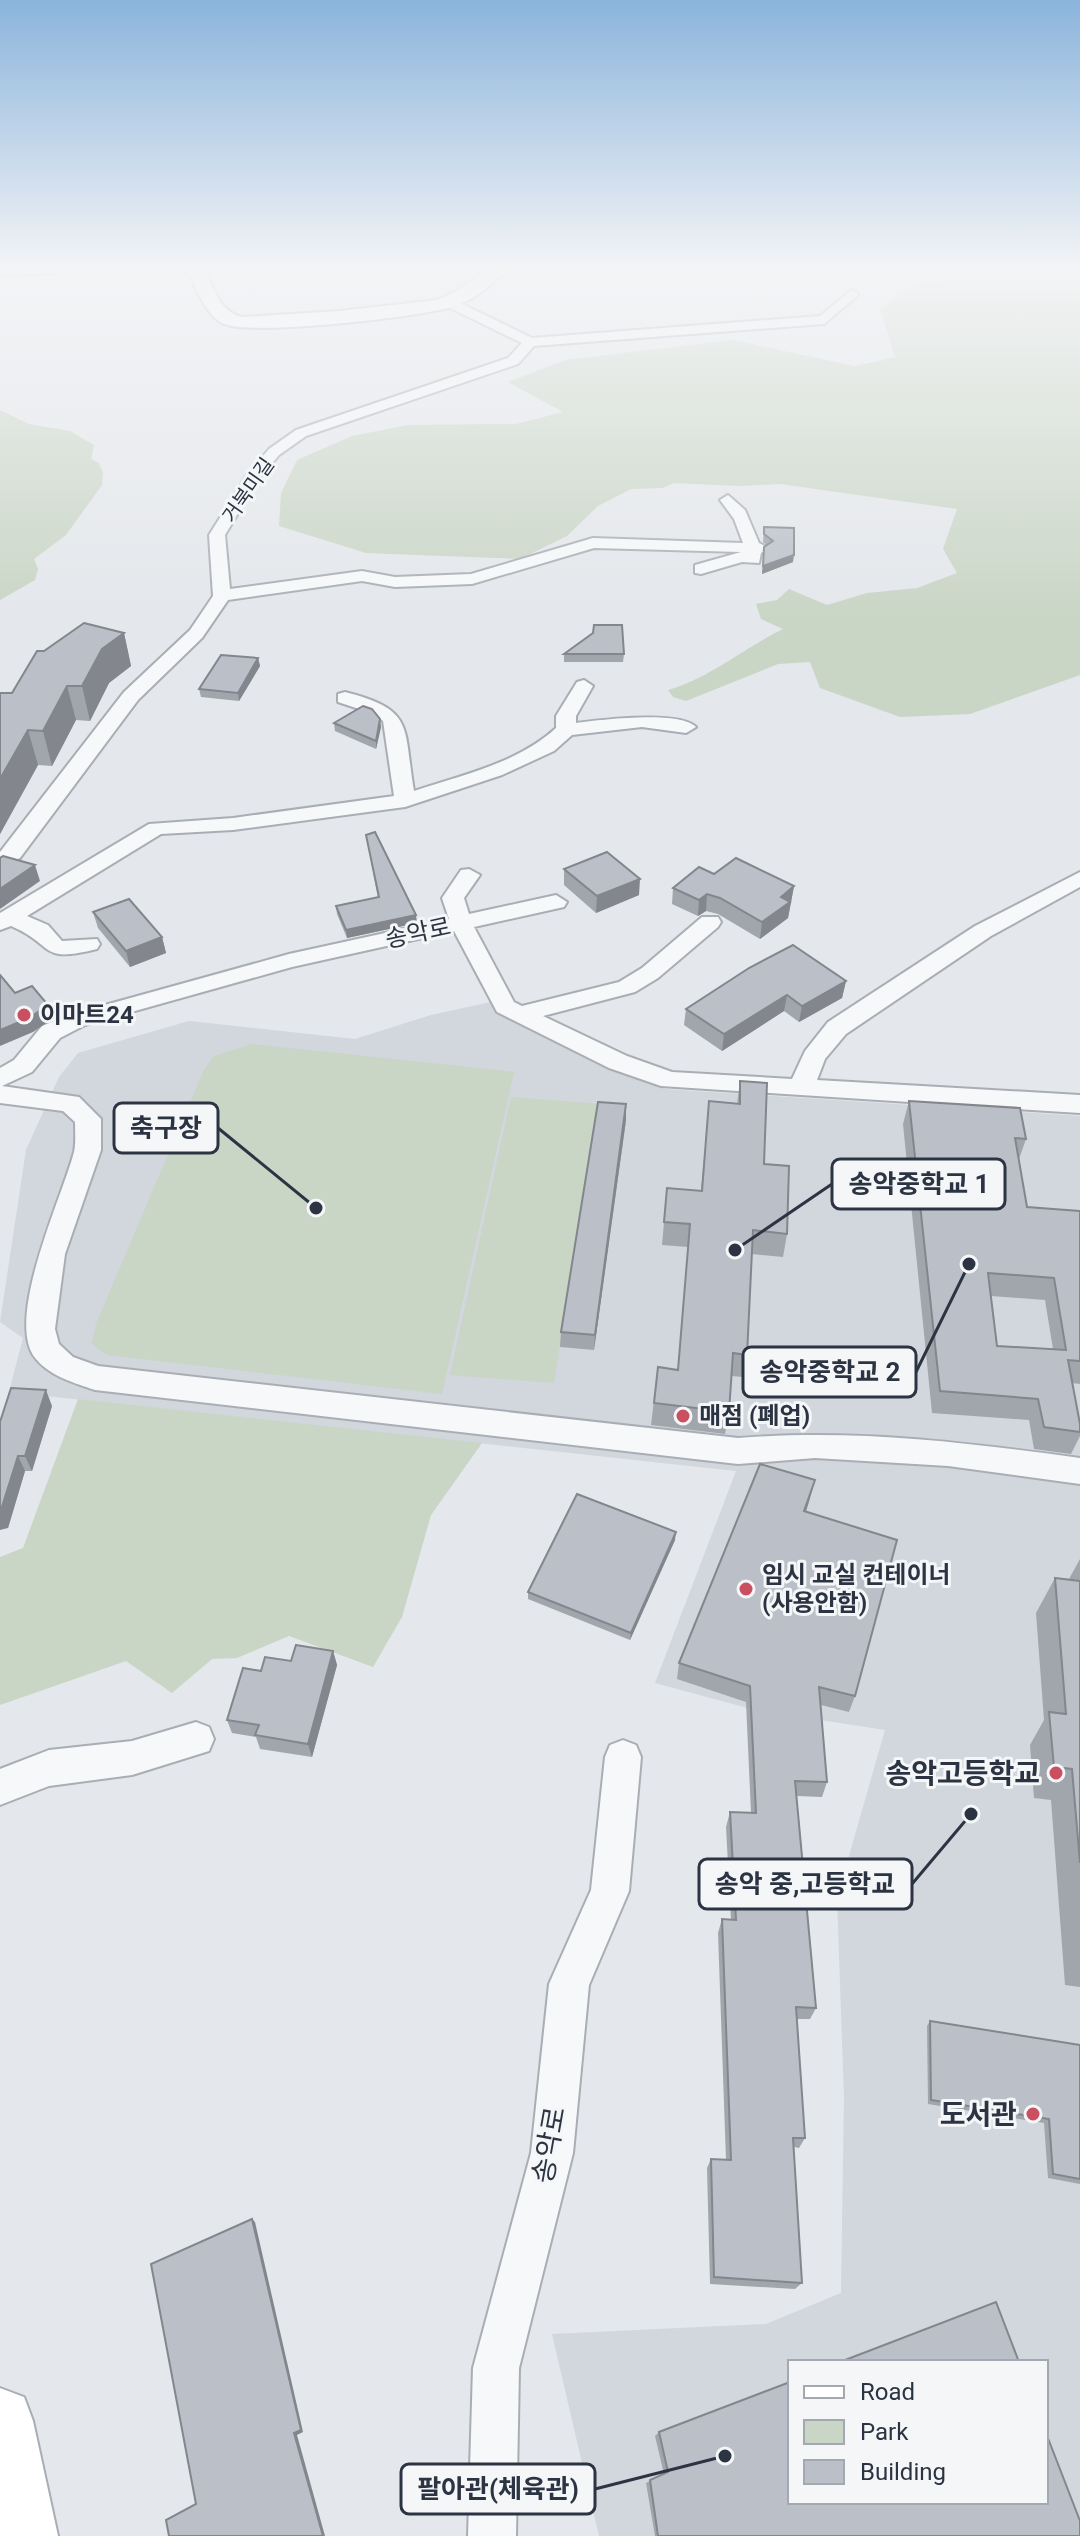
<svg xmlns="http://www.w3.org/2000/svg" width="1080" height="2536" font-family="Roboto,'Noto Sans KR',sans-serif">
  <rect width="100%" height="100%" fill="#e4e7eb"/>
  <path fill="#d2d6dd" fill-rule="evenodd" d="M491,1002L530,1029L666,1089L1080,1116V2536H599L552,2334L766,2324L841,2293L844,2097L837,1898L885,1730L755,1710L655,1683L736,1471L9,1392L23,1338L0,1322L26,1150L59,1077L78,1053L189,1021L355,1039L431,1015ZM790,2362H1046V2502H790Z"/>
  <g fill="#c9d5c5">
    <path d="M1003,266H1080V675L970,714L900,717L820,688L810,662L778,664L686,701L673,697L668,690C710,678 744,648 783,629L761,619L756,604L777,600L789,589L827,605L867,593L917,588L957,573L943,549L957,509L780,484L740,486L674,483L663,488L631,489L598,506L567,536L520,559L366,553L279,526L281,493L297,460L352,436L408,425L516,424L563,412L508,382L565,360L733,340L855,366L895,357L880,309L911,288Z"/>
    <path d="M0,410L29,424L70,431L94,445L91,459L99,463L103,473L102,485L66,535L34,559L38,569L35,580L0,600Z"/>
    <path d="M252,1044L514,1072L442,1394L107,1355L92,1344L96,1324L204,1070L214,1056Z"/>
    <path d="M511,1097L599,1104L554,1383L450,1375Z"/>
    <path d="M78,1399L482,1443L431,1515L402,1617L373,1667L289,1636L237,1658L212,1659L172,1693L126,1661L0,1705V1557L23,1548Z"/>
  </g>
  <g fill="none" stroke-linecap="round" stroke-linejoin="round">
    <defs>
      <g id="street">
        <path d="M852,290L858,294L856,297L824,324L534,346L518,364L306,436L279,455L258,480L225,535L230,589L362,571L395,577L471,574L593,538L743,543L734,519L720,500L728,495L745,510L759,543L769,548L761,553L759,563L742,562L701,574L695,573V565L741,552L594,548L472,584L395,587L362,581L228,600L202,638L138,700L20,858L0,869V852L124,692L190,630L213,596L209,535L247,475L269,449L296,430L508,358L522,343L446,306V300H454L532,338L820,316Z"/>
        <path d="M584,680L593,686L576,716V723C600,720 679,710 696,727L686,733L642,727L572,735L554,751L502,775L405,807L233,830L161,834L27,916L48,925L62,941L97,939L100,944L97,949C38,964 56,945 11,926L0,930V913L149,824L233,818L394,796L383,721L374,714L338,702V694L345,692C416,710 403,727 414,791C462,775 518,763 556,728V716L577,682Z"/>
        <path d="M469,869L480,875L464,898L469,914L556,895L567,902L564,907L474,927L514,1002L522,1006L619,982L642,968L702,917H718L721,922L718,927L658,978L635,992L543,1016L627,1056L672,1072L792,1079L805,1051L828,1022L975,926L1080,872V887L991,936L846,1034L825,1059L817,1080L1080,1095V1113L661,1086L609,1068L497,1012L454,931L292,967L85,1025L60,1038L32,1072L2,1086L79,1097L101,1119V1150L65,1254L55,1329L59,1344L73,1357L98,1366L738,1438C857,1429 962,1442 1080,1458V1484L948,1466L815,1458L738,1464L95,1390C74,1383 50,1376 36,1359C3,1321 63,1195 74,1152C76,1143 75,1132 75,1122L63,1111L0,1103V1068L14,1060L42,1026L69,1015L289,954L449,919L442,898L461,870Z"/>
        <path d="M196,1722L209,1727L214,1739L209,1751L132,1775L49,1786L0,1805V1769L49,1750L132,1741Z"/>
        <path d="M623,1740L636,1745L641,1757L629,1891L589,1985L573,2153L519,2368L516,2536H468L473,2368L531,2153L549,1984L591,1890L605,1757L610,1745Z"/>
      </g>
      <g id="secondary">
        <path d="M0,266H127L119,271L0,275Z"/>
        <path d="M186,266H203C212,284 220,315 244,317L340,311L437,300L457,291L491,266H509C497,281 474,300 455,306C423,317 246,337 222,323C203,312 195,284 186,266Z"/>
        <path d="M0,2388L24,2397L33,2421L58,2536H0Z"/>
      </g>
    </defs>
    <use href="#street" stroke="#a9aeb5" stroke-width="4"/>
    <use href="#secondary" stroke="#a9aeb5" stroke-width="4"/>
    <use href="#street" fill="#f7f8f9" fill-rule="evenodd"/>
    <use href="#secondary" fill="#fff" fill-rule="evenodd"/>
  </g>
  <g fill="#a1a5ac" fill-rule="evenodd">
    <path d="M764,527L793,562L762,574L764,547L767,545L763,542Z"/>
    <path d="M124,633L131,666L109,683L90,721L76,720L52,766L38,765L0,834V693H12L44,651Z"/>
    <path d="M593,633L624,654L623,662H564V654Z"/>
    <path d="M258,658L260,666L239,701L201,697L199,689Z"/>
    <path d="M334,723L381,727L376,749L335,731Z"/>
    <path d="M366,835L417,923L347,938L337,914L336,906L378,898Z"/>
    <path d="M564,869L639,895L596,913L564,885Z"/>
    <path d="M714,874L794,886L788,918L760,939L718,914L706,911L698,916L672,904L673,888Z"/>
    <path d="M93,912L162,937L166,953L130,967L98,928Z"/>
    <path d="M846,981L842,998L799,1022L784,1011L722,1051L684,1025L686,1009Z"/>
    <path d="M740,1081L764,1164L787,1234L783,1257L752,1254L747,1355L743,1377L731,1376L729,1412L725,1434L651,1425L658,1367L678,1370L688,1247L662,1245L667,1188L701,1191L709,1101L737,1104Z"/>
    <path d="M909,1101L1026,1139L1019,1159L1027,1207L1080,1211V1384L1072,1383L1080,1424V1436L1071,1454L1034,1449L1029,1420L932,1413L903,1124ZM991,1296L1045,1300L1053,1349L997,1346Z"/>
    <path d="M626,1120L594,1350L560,1347L561,1332Z"/>
    <path d="M52,1406L32,1471H25L8,1528L0,1422Z"/>
    <path d="M810,1498L806,1512L855,1696L849,1712L821,1705L827,1782L822,1797L797,1796L816,2008L810,2019H797L805,2138L799,2148L794,2147L802,2283L795,2289L710,2284L707,2168L711,2159L726,2160L718,1933L722,1919L731,1920L726,1827L730,1812L751,1813L746,1702L677,1679L679,1663Z"/>
    <path d="M675,1540L630,1640L528,1599V1592Z"/>
    <path d="M1080,1559V1987L1065,1985L1051,1800L1034,1798L1030,1745L1044,1720L1036,1613L1055,1578L1069,1579Z"/>
    <path d="M333,1651L337,1665L312,1757L260,1749L256,1737L232,1733L227,1720L261,1671L291,1661Z"/>
    <path d="M930,2021L1080,2045V2184L1048,2178L1044,2123L928,2104L927,2026Z"/>
    <path d="M659,2432L1080,2536H655L646,2483L664,2474L655,2436Z"/>
  </g>
  <g fill="#83868c">
    <path d="M794,555L793,562L762,574L763,566Z"/>
    <path d="M124,633L131,666L109,683L90,721L82,686L102,649Z"/>
    <path d="M258,658L260,666L239,701L238,693Z"/>
    <path d="M67,686L76,720L52,766L43,731Z"/>
    <path d="M380,719L381,727L376,749V741Z"/>
    <path d="M28,730L38,765L0,834V779Z"/>
    <path d="M35,865L40,881L0,909V889Z"/>
    <path d="M640,879L639,895L596,913L597,896Z"/>
    <path d="M794,886L788,918L760,939L762,922L781,897Z"/>
    <path d="M707,894L706,911L698,916L699,900Z"/>
    <path d="M416,915L417,923L347,938L346,930Z"/>
    <path d="M162,937L166,953L130,967L126,951Z"/>
    <path d="M846,981L842,998L799,1022L802,1006Z"/>
    <path d="M787,995L784,1011L722,1051L724,1034Z"/>
    <path d="M48,1005L52,1019L33,1032L0,1046V1030Z"/>
    <path d="M626,1104V1120L594,1350L595,1335Z"/>
    <path d="M46,1390L52,1406L32,1471L25,1456Z"/>
    <path d="M18,1456L25,1471L8,1528L0,1530V1513Z"/>
    <path d="M815,1480L810,1498L800,1529L804,1511Z"/>
    <path d="M676,1532L675,1540L630,1640L631,1633Z"/>
    <path d="M333,1651L337,1665L312,1757L308,1744Z"/>
    <path d="M252,2219L255,2222L303,2432L297,2435L325,2536H323L294,2433Z"/>
  </g>
  <g fill="#bbc0c8" stroke="#83868c" stroke-width="2" fill-rule="evenodd">
    <path d="M764,527L794,528V555L763,566L764,547L773,541L764,534Z"/>
    <path d="M84,623L124,633L102,649L82,686H67L43,731L28,730L0,779V693H12L37,651H44Z"/>
    <path d="M594,625H622L624,654H564L593,633Z"/>
    <path d="M221,655L258,658L238,693L199,689Z"/>
    <path d="M363,706L372,709L380,719L376,741L334,723Z"/>
    <path d="M375,832L416,915L346,930L336,906L379,897L366,835Z"/>
    <path d="M607,852L640,879L597,896L564,869Z"/>
    <path d="M3,856L35,865L0,889V858Z"/>
    <path d="M736,858L794,886L781,897L790,902L762,922L720,898L707,894L699,900L673,888L699,867L714,874Z"/>
    <path d="M129,899L162,937L126,951L93,912Z"/>
    <path d="M793,945L846,981L802,1006L787,995L724,1034L686,1009L749,968Z"/>
    <path d="M0,975L15,993L32,986L48,1005L29,1018L0,1030Z"/>
    <path d="M740,1081L767,1083L764,1164L789,1166L787,1234L753,1230L747,1355L733,1353L729,1412L654,1403L658,1367L678,1370L690,1224L664,1222L667,1188L702,1191L709,1101L740,1104Z"/>
    <path d="M909,1101L1020,1108L1026,1139L1015,1138L1027,1207L1080,1211V1361L1068,1360L1080,1424V1432L1044,1427L1038,1399L940,1391ZM988,1273L1054,1278L1066,1350L997,1346Z"/>
    <path d="M598,1102L626,1104L595,1335L561,1332Z"/>
    <path d="M11,1388L46,1390L25,1456H18L0,1513V1422Z"/>
    <path d="M760,1464L815,1480L804,1511L897,1540L855,1696L819,1687L827,1782L795,1781L816,2008L796,2007L805,2138H793L802,2283L714,2277L711,2159L731,2160L722,1919L736,1920L730,1812L756,1813L750,1686L679,1663Z"/>
    <path d="M577,1494L676,1532L631,1633L528,1592Z"/>
    <path d="M1055,1578L1080,1581V1863L1072,1769L1054,1767L1049,1712L1066,1714Z"/>
    <path d="M296,1645L333,1651L308,1744L255,1735L259,1725L227,1720L243,1668L261,1671L265,1657L291,1661Z"/>
    <path d="M930,2021L1080,2045V2179L1053,2174L1049,2119L931,2100Z"/>
    <path d="M252,2219L301,2430L294,2433L323,2536H169L166,2520L196,2504L151,2264Z"/>
    <path d="M996,2302L1019,2362H840Z"/>
    <path d="M790,2382V2502H1046V2433L1080,2521V2536H658L650,2480L668,2472L659,2432Z"/>
  </g>
  <linearGradient id="sky" x2="0" y2="1"><stop stop-color="#8bb4dc"/><stop offset="0.43" stop-color="#f3f4f6"/><stop offset="1" stop-color="#f3f4f6" stop-opacity="0"/></linearGradient>
  <rect width="1080" height="621" fill="url(#sky)"/>
  <g fill="#ca4f61" stroke="#f4f6f8" stroke-width="3">
    <circle cx="24" cy="1015" r="8"/>
    <circle cx="683" cy="1416" r="8"/>
    <circle cx="746" cy="1589" r="8"/>
    <circle cx="1056" cy="1773" r="8"/>
    <circle cx="1033" cy="2114" r="8"/>
  </g>
  <g text-anchor="middle" dominant-baseline="central" stroke-width="6" stroke-linejoin="round" paint-order="stroke">
    <g font-size="20" fill="#2c3443" stroke="#f4f6f8">
      <text transform="translate(248 490) rotate(-55)">거북미길</text>
    </g>
    <g font-size="24" fill="#2c3443" stroke="#f4f6f8">
      <text transform="translate(418 933) rotate(-12)">송악로</text>
    </g>
    <g font-size="24" font-weight="bold" fill="#2c3443" stroke="#f4f6f8" text-anchor="start">
      <text x="40" y="1015">이마트24</text>
      <text x="699" y="1416">매점 (폐업)</text>
      <text x="762" y="1575">임시 교실 컨테이너<tspan x="762" dy="28">(사용안함)</tspan></text>
    </g>
    <g font-size="28" font-weight="bold" fill="#2c3443" stroke="#f4f6f8" text-anchor="end">
      <text x="1040" y="1773">송악고등학교</text>
      <text x="1017" y="2114">도서관</text>
    </g>
    <g font-size="28" fill="#2c3443" stroke="#f4f6f8">
      <text transform="translate(549 2145) rotate(-80)">송악로</text>
    </g>
  </g>
  <path fill="none" stroke="#2c3443" stroke-width="3" d="M316 1208L218 1128M735 1250L832 1184M969 1264L916 1372M971 1814L912 1884M725 2456L595 2489"/>
  <g fill="#2c3443" stroke="#f4f6f8" stroke-width="3">
    <circle cx="316" cy="1208" r="8"/>
    <circle cx="735" cy="1250" r="8"/>
    <circle cx="969" cy="1264" r="8"/>
    <circle cx="971" cy="1814" r="8"/>
    <circle cx="725" cy="2456" r="8"/>
  </g>
  <g fill="#f4f6f8" stroke="#2c3443" stroke-width="3">
    <rect x="114" y="1103" width="104" height="50" rx="8"/>
    <rect x="832" y="1159" width="173" height="50" rx="8"/>
    <rect x="743" y="1347" width="173" height="50" rx="8"/>
    <rect x="699" y="1859" width="213" height="50" rx="8"/>
    <rect x="401" y="2464" width="194" height="50" rx="8"/>
  </g>
  <g font-size="26" text-anchor="middle" font-weight="bold" fill="#2c3443">
    <text x="166" y="1137">축구장</text>
    <text x="919" y="1193">송악중학교 1</text>
    <text x="830" y="1381">송악중학교 2</text>
    <text x="805" y="1893">송악 중,고등학교</text>
    <text x="498" y="2498">팔아관(체육관)</text>
  </g>
  <rect x="788" y="2360" width="260" height="144" fill="#f4f6f8" stroke="#a4a8b0" stroke-width="2"/>
  <rect x="804" y="2386" width="40" height="12" fill="#ffffff" stroke="#a4a8b0" stroke-width="2"/>
  <text x="860" y="2400" font-size="24" fill="#2c3443">Road</text>
  <rect x="804" y="2420" width="40" height="24" fill="#c9d5c5" stroke="#a4a8b0" stroke-width="2"/>
  <text x="860" y="2440" font-size="24" fill="#2c3443">Park</text>
  <rect x="804" y="2460" width="40" height="24" fill="#bbc0c8" stroke="#a4a8b0" stroke-width="2"/>
  <text x="860" y="2480" font-size="24" fill="#2c3443">Building</text>
</svg>
